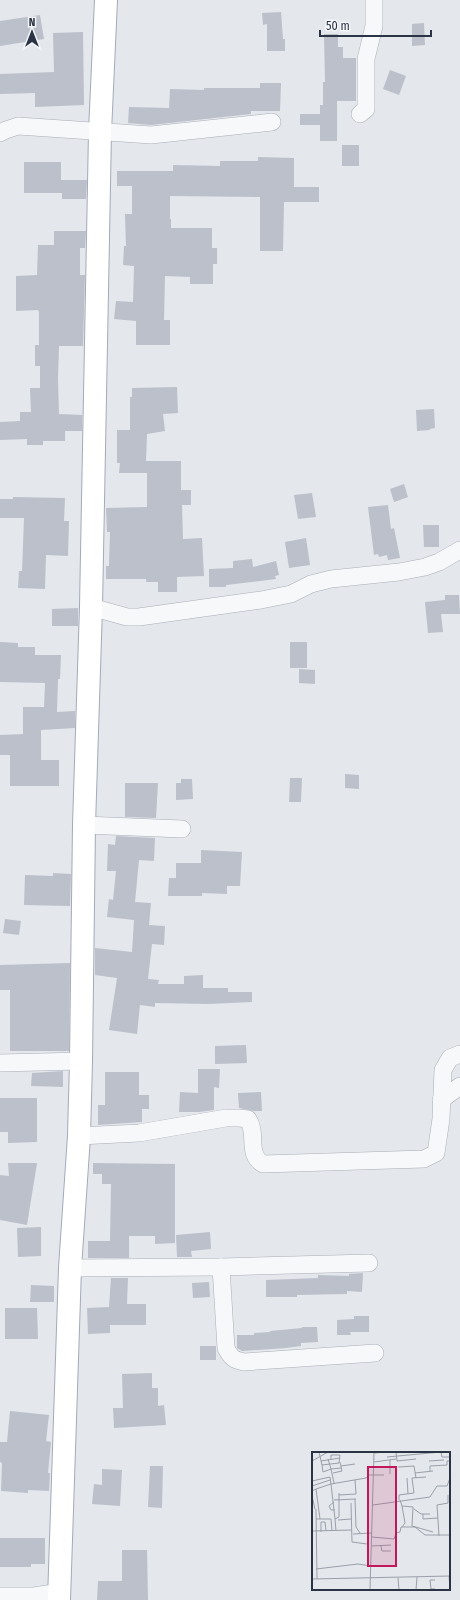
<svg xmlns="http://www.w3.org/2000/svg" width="460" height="1600" font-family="'Fira Sans Condensed',sans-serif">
  <rect width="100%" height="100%" fill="#e4e7ec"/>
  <g fill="#bbc0ca">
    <path d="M281,12L283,39H285V51H267V24L263,25L262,13Z"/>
    <path d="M40,15L44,39L0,46V21Z"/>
    <path d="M424,23L425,45L412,46V24Z"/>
    <path d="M83,32L84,105L35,107V93L0,94V74L54,72L53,33Z"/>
    <path d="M324,34H338V47H343V58H356V101H337V141H320V125H300V114H320V105H323V82H325Z"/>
    <path d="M390,70L406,76L399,95L383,89Z"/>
    <path d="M260,83H281L280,111H251V114L151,125L128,123L129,107L169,108L170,89L204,90V88H260Z"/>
    <rect x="342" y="145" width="17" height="21"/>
    <path d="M258,157L294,158V187H319V202H284L283,251H260V197L170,196V219H171V228H212V248H217V264H213V284H190V277L165,276L164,320H170V345H136V321L114,319L116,301L133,302L134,266L123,265L124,246H126L125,214H132V186H117V171H173V165L220,166V161H258Z"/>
    <path d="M24,162H61V180H87L86,199H62V193H24Z"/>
    <path d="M54,231H86L85,248H80V275H85L83,346H59L58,379L59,414L82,415V431H65V441H43V445H27V439L0,440V422L20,421V412H31L30,388H40V366H35V345H39V312L38,310L16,311V276L37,275L38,245H54Z"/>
    <path d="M177,387L178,413L163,414L165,431L147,434L146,461H181V490H191V505H182L183,539L202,538L204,576L177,577V592H158V582H146V579H106V566H109L110,532H107L106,508L147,507V473H119L120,463H117V430H130V397H132V388Z"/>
    <path d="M434,409L435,428L430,429V430L417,431L416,410Z"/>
    <path d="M404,484L408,497L394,502L390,489Z"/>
    <path d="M312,493L316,517L298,519L294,495Z"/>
    <path d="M13,497L65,498L64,521H69L68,556L46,555L45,589L18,588L19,571H22L24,518H0V499H13Z"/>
    <path d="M388,505L391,529L394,528L400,558L388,560L387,555L379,557L378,554L374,555L368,507Z"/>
    <path d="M423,525H439V547H424Z"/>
    <path d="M306,538L310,565L289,568L285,542Z"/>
    <path d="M252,559L253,567L276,561L279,575L275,576L276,579L226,585V587H209V569L233,568V561Z"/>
    <path d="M445,595H459L460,614H441L443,632L428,633L425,602L445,600Z"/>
    <path d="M78,608V626H52V609Z"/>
    <path d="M0,642L18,643V647H35V655H61L60,679H58L57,712L75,711V728L41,730V760H59V786H10V755H0V735L23,734V707H44L45,683L0,682Z"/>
    <rect x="290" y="642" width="17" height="26"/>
    <path d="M299,669L315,670V684L299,683Z"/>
    <path d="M345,774L359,775V789L345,788Z"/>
    <path d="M290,778H302L301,802H289Z"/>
    <path d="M181,779H192L193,799L176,800V783H181Z"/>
    <path d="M125,783H158L156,818L125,817Z"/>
    <path d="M116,836L155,838L154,861L139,860L135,902L151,903L149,925L165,926L164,945L152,944L148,979L159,980L158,984H184V976L203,975V988H228V992H252V1002L208,1004L155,1003V1007L140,1005L137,1034L109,1030L117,978L95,975V948L132,952L134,920L107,917L109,899L113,900L116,871H107L108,844L115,845Z"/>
    <path d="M201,850L242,852L240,886H227V894L202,893V896H168L169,878H176V863H201Z"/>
    <path d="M53,873L71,874L70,906L24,905L25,875L53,876Z"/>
    <path d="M5,919L21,921L19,935L3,933Z"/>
    <path d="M70,963L69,1051H10V990H0V965Z"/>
    <path d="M246,1045L247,1063L215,1064V1046Z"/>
    <path d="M198,1069H220L219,1088L214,1087V1110L199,1112H179L180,1092L198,1093Z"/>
    <path d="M63,1071V1087L31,1086L32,1073Z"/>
    <path d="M105,1072H139V1095H149V1109H142V1122L98,1125V1105H105Z"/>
    <path d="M261,1092L262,1111H254L239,1108L238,1093Z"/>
    <path d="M0,1098H37V1142L8,1143V1132H0Z"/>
    <path d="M8,1163H37L27,1225L0,1220V1175L9,1176Z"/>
    <path d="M93,1163L175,1164V1243L155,1244V1236H129V1258H88V1241H110L111,1184H102V1174H93Z"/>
    <path d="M41,1227V1256L18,1257L17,1228Z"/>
    <path d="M210,1232L211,1249L191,1251L192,1257H177L176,1235Z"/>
    <path d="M363,1273L362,1292L347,1291V1294L297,1295V1297H266V1280L318,1278V1275L349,1276V1274Z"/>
    <path d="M111,1278H128L127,1304H146V1325H110V1333L88,1334L87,1308L109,1307Z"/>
    <path d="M209,1282L210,1297L193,1298L192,1283Z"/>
    <path d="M31,1285L54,1286V1302H30Z"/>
    <path d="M5,1308H37L38,1339H5Z"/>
    <path d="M354,1316H369V1332H350L351,1335H337V1320L354,1319Z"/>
    <path d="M302,1327H317L318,1342L301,1343V1346L286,1348L242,1351L237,1348V1335H254V1333L270,1332V1331L302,1328Z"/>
    <rect x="200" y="1346" width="16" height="14"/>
    <path d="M152,1373V1388H158V1406L164,1405L166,1425L114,1428L113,1408H123L122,1374Z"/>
    <path d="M10,1411L49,1415L46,1441L51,1442L48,1473H50L49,1491L28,1490V1493L1,1491L2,1463L0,1462V1442H7Z"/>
    <path d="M150,1466H163L162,1508L148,1507Z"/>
    <path d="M102,1469L122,1470L120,1506L92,1504L94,1484L102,1485Z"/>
    <path d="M0,1538H45V1564H31V1567H0Z"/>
    <path d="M122,1550H147L148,1600H97L98,1581H122Z"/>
  </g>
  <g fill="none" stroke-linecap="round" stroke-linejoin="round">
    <defs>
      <g id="minor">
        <path d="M360,114L366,109V59L374,26V0"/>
        <path d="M0,133L6,130L18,126L151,135L272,122"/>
        <path d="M91,607L127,617H139L261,600L291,594L311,584L331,579L399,572L425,567L439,562L460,550"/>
        <path d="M84,825L182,829"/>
        <path d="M0,1063L81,1061"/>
        <path d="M441,1100L460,1086"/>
        <path d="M79,1136L139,1133L226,1118H239L248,1119C258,1134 246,1154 263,1164L424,1159L436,1153L441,1119L443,1070L450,1058L460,1054"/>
        <path d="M221,1267L226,1348C231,1358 234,1360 244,1362L375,1353"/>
        <path d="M70,1268L221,1267L369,1263"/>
        <path d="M0,1596H34L60,1592"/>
      </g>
      <path id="major" d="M59,1600L70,1268L79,1136L81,1061L84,825L91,607L100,132L106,0"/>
    </defs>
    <use href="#minor" stroke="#a9aeb7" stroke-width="18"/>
    <use href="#major" stroke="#a3abb8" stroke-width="24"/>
    <use href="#minor" stroke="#f7f8fa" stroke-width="17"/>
    <use href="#major" stroke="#fff" stroke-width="22"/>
  </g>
  <g transform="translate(312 1452)">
    <rect width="138" height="138" fill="#e4e7ec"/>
    <path fill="none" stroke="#9a9fa9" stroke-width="1" d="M7,0L10,13L27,11L28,3H19V7M84,0L85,9L104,7M129,0L130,5H138M62,1L74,0M75,5L129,0M16,7L19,17L29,16M0,9L16,0M9,9L28,6M117,9L132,8M62,10L84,7M10,13L11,20L19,17L22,31M29,14L43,12M86,15L102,14L104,26M118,19V14L135,13V9H138M21,21L30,19L28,10M103,21L121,19M78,22V8M95,26L96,42M0,29L18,25L19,32L4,37M0,34L18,28M0,39L4,37L8,67M27,41V65L23,67L19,32L54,26L57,23H72M27,43L44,42L43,28M0,44L3,57M43,47L44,75L48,81M22,48L44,47M87,48V43L102,41L100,26L114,25M88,48L90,54L101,55L100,74L121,80M22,50L17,54L19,58H23M39,51L40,90L55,92M61,53L118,45L125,34H135L138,26M4,57L5,127M102,57L109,62H118M111,62V67L126,66M4,67H19L20,79M23,67L24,79M26,68L39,67M90,75L93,71L90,54M0,79L40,78M9,80V70H13L14,79M41,82L60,81M127,84L125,53L136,51V43M60,85L82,87L84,81L88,80L89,75H103L113,83H138M60,94L79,93M69,94L70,99H79M4,117L46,112L59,114M137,124L138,136M86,126L87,138M0,127L138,124M123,128H118L119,137H123M58,138L62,0M104,138L105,125"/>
    <path fill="#c2185b" fill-opacity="0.15" stroke="#c2185b" stroke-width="2" d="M56,15H84V114H56Z"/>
    <rect width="138" height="138" fill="none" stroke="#2b3445" stroke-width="2"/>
  </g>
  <g transform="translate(32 32)" stroke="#f4f6f9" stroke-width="3" paint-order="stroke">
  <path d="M0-3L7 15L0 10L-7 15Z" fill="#2b3445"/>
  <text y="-6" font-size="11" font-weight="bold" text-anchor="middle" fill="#2b3445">N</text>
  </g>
  <path d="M320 30v6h111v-6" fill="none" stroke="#2b3445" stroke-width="2"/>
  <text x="326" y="30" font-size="12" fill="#2b3445" stroke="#f4f6f9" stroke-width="3" paint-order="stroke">50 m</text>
</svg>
